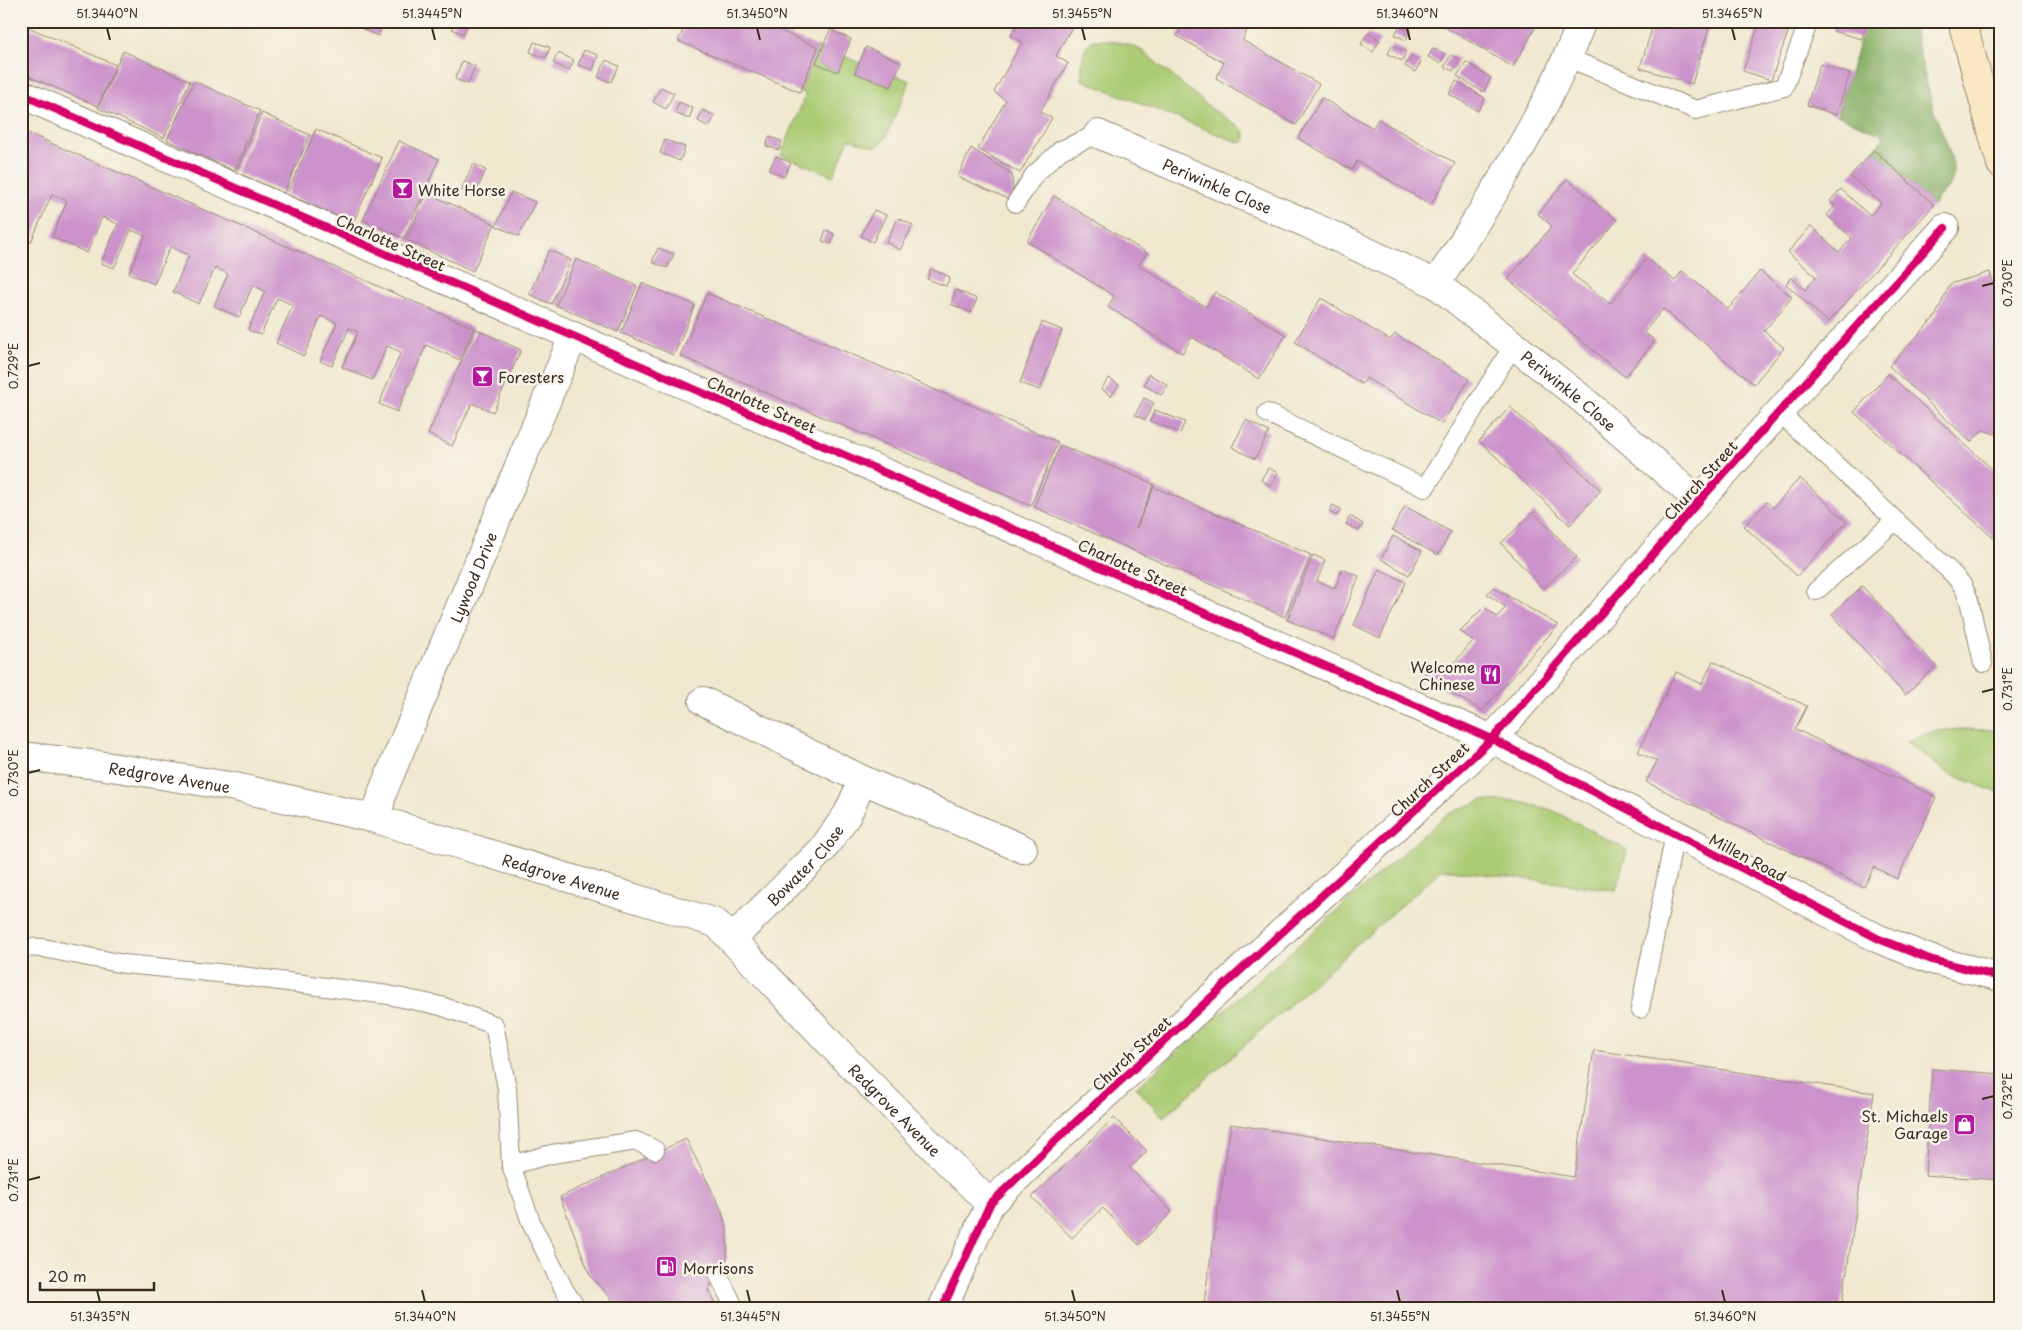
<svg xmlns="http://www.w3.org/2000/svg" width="2022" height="1330" font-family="'Playpen Sans',sans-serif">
  <rect width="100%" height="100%" fill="#f7f3e8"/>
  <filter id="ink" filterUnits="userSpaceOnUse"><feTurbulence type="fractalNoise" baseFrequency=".02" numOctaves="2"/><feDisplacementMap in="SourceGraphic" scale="10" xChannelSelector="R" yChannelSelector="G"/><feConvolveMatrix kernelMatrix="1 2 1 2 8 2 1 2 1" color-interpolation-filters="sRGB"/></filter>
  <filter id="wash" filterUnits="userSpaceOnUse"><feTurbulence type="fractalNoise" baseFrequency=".0096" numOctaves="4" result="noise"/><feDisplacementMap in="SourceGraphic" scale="20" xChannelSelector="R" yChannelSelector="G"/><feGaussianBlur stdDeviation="1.12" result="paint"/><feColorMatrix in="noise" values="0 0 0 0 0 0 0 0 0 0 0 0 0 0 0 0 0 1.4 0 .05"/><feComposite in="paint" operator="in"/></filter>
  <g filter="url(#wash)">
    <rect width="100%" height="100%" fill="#f0e8cf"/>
    <g fill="#abcc74" stroke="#737b49">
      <path d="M1093,40C1111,40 1125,42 1141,50L1212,109L1240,127L1245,133V141L1240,143L1082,80C1082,65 1080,50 1093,40Z"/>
      <path d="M818,47L822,49L817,63L837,72L844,56L859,63L855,73L890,87L895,75L910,81L885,139L876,147L849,139L833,176L781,155L806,94L800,92Z"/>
      <path d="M1962,729L1991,730L2001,734V794L1948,773L1906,742L1934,731Z"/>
      <path d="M1482,800L1516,801L1552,810L1627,850L1616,890L1442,869L1163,1118L1136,1088L1446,815Z"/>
    </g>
    <path fill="#88b066" stroke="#626d42" d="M1866,21H1912C1919,50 1925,79 1933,107C1938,127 1956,156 1953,177C1951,188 1938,194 1934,205L1874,150L1885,136L1837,115Z"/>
    <g id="blocks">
      <g fill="#cc92cb">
        <path d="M366,21H375L383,25L378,36L363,29Z"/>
        <path d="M455,21H469L463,34L452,29Z"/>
        <path d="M632,21H652L649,29Z"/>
        <path d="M687,21H757L818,47L800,92L678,41Z"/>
        <path d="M1019,21H1075L1056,56L1068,63L1040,112L1052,118L1020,173L978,149L1006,100L994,92L1022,42L1011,36Z"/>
        <path d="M1171,21H1239L1249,27L1242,40L1319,84L1296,125L1216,78L1224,63L1177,36L1182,27Z"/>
        <path d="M1435,21H1529L1537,25L1513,67Z"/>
        <path d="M1654,21H1711L1692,84L1640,68Z"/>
        <path d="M1760,21H1792L1771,80L1743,71Z"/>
        <path d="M1836,21H1867L1862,39L1833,31Z"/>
        <path d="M21,24L116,65L98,106L21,73Z"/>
        <path d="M1399,26L1410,31L1406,40L1395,35Z"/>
        <path d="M830,30L851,39L838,72L816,63Z"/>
        <path d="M1368,33L1380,40L1373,52L1361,44Z"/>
        <path d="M534,42L550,47L546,58L530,52Z"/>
        <path d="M1392,45L1406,52L1402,61L1388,54Z"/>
        <path d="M866,47L901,62L891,87L855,73Z"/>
        <path d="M1433,48L1445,54L1440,63L1428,57Z"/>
        <path d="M584,50L598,55L593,70L578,65Z"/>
        <path d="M123,51L190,81L164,138L98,108Z"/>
        <path d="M558,53L574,60L569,71L553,63Z"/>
        <path d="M1451,55L1459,59L1453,71L1444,67Z"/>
        <path d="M1411,56L1421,62L1415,72L1405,66Z"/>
        <path d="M606,60L619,66L611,82L598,77Z"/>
        <path d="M462,61L475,66L468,84L455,79Z"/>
        <path d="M1466,62L1491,78L1483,92L1457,76Z"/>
        <path d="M1820,64L1850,74L1836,115L1807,105Z"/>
        <path d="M194,81L260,111L234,171L167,140Z"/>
        <path d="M1456,81L1485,98L1478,111L1449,94Z"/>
        <path d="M661,87L674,93L666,109L653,102Z"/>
        <path d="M1322,98L1373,128L1378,119L1455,163L1431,205L1357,161L1352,170L1298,138Z"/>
        <path d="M679,102L693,108L689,119L675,113Z"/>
        <path d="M703,110L715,116L709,127L698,121Z"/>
        <path d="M262,113L310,135L284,193L236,172Z"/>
        <path d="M316,129L382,158L353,223L287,194Z"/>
        <path d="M21,130L474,328L460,360L426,345L397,412L379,404L401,352L387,346L372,380L342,367L358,332L349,328L332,366L320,361L337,323L321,316L304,356L276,343L293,305L277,298L261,335L248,330L265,291L253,285L239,317L214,306L228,274L215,268L199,304L173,292L189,255L170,247L154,284L129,273L145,236L131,230L114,268L101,263L118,224L102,217L87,253L52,237L67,201L52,194L31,242L21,237V224L23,218L21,217V190L25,182L21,180Z"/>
        <path d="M769,137L782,141L779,150L766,146Z"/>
        <path d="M665,140L685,147L680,161L660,153Z"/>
        <path d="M399,141L439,159L404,238L363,220Z"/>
        <path d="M971,148L1012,174L1013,201L958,177Z"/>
        <path d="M1874,150L1934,205L1828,322L1786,284L1791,277L1805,290L1816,277L1788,252L1811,226L1839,252L1852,238L1827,215L1835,206L1830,201L1841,189L1870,216L1881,203L1850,176Z"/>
        <path d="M776,156L791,163L784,177L769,170Z"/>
        <path d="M473,164L486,170L475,194L462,189Z"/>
        <path d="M1567,179L1617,220L1572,274L1610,304L1647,258L1675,281L1682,271L1728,309L1760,271L1792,297L1764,331L1784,348L1754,384L1663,309L1644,332L1655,341L1625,377L1508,279L1552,226L1538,214Z"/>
        <path d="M511,192L535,202L519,236L496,226Z"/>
        <path d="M427,193L495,224L473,271L406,240Z"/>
        <path d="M1054,196L1147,253L1139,265L1206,307L1215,292L1286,335L1259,379L1192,337L1182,353L1108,307L1114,296L1027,241Z"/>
        <path d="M874,210L886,215L873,242L861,236Z"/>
        <path d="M898,218L913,225L900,250L886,242Z"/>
        <path d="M826,230L834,234L831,244L822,241Z"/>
        <path d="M658,248L674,254L667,268L652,262Z"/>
        <path d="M549,250L571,260L551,304L529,294Z"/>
        <path d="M576,259L637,286L618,332L556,305Z"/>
        <path d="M931,269L950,277L946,286L927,279Z"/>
        <path d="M1990,272L2001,314V436L1983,430L1971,442L1889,366L1935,317L1950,284Z"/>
        <path d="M642,283L695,305L674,355L621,333Z"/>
        <path d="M956,290L977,299L971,313L951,304Z"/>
        <path d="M707,293L1058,442L1031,506L680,356Z"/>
        <path d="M1321,298L1390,340L1395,334L1469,379L1442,424L1366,378L1362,384L1295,342Z"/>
        <path d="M1042,322L1062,330L1040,390L1020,383Z"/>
        <path d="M476,329L521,350L493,412L472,403L452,446L428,434Z"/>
        <path d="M1149,374L1168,385L1161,395L1144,385Z"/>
        <path d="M1888,374L2001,477V545L1854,412Z"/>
        <path d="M1109,378L1119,385L1111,396L1101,389Z"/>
        <path d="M1144,398L1154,403L1145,420L1135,415Z"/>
        <path d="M1510,407L1601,490L1570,525L1479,441Z"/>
        <path d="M1155,410L1185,422L1180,433L1150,421Z"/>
        <path d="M1246,420L1269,432L1255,459L1232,447Z"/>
        <path d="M1060,445L1154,484L1136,528L1154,487L1311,555L1285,617L1034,507Z"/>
        <path d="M1268,468L1278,473L1271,486L1261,480Z"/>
        <path d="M1800,478L1847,522L1797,576L1744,526L1767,502L1773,508Z"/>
        <path d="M1333,505L1341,509L1337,516L1329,512Z"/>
        <path d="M1405,506L1451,532L1438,555L1392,530Z"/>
        <path d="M1534,512L1577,557L1543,589L1501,543Z"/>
        <path d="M1350,516L1363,524L1359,531L1346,524Z"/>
        <path d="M1393,536L1422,551L1409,575L1381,559Z"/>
        <path d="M1313,555L1325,560L1317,581L1335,588L1342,569L1359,576L1334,639L1287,620Z"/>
        <path d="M1379,569L1406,582L1380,638L1354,625Z"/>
        <path d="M1862,586L1936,666L1905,695L1832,614Z"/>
        <path d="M1493,587L1558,625L1482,711L1423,677L1430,663L1446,672L1473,641L1460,631L1484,607L1497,617L1506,607L1487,594Z"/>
        <path d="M1713,661L1807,706L1795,729L1936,797L1897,879L1874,867L1864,887L1646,782L1657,761L1638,752L1676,672L1702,684Z"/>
        <path d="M1594,1050L1874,1093L1841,1309H1203L1231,1124L1574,1177Z"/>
        <path d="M1932,1069L2001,1074V1180L1925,1175Z"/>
        <path d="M1114,1118L1147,1151L1130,1168L1172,1212L1139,1245L1103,1208L1072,1238L1032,1197Z"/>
        <path d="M686,1139L720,1207L727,1228V1259L708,1290L718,1309H639L615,1303L590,1275L560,1197Z"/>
      </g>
    </g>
  </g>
  <g filter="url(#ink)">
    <use href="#blocks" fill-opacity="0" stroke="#968976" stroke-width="1"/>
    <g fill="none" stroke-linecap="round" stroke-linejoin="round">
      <defs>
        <g id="lane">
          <path d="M1568,58L1696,110L1784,87L1809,21"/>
          <path d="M1016,203L1034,175L1061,150L1098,134"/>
          <path d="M1779,412L1953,574L1963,586L1969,600L1983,663"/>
          <path d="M1267,413L1425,488L1513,346"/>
          <path d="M1816,591L1895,521"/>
          <path d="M21,947L43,948L124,964L218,973L388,995L441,1006L494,1025L507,1088L511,1165L532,1225L565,1291L577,1309"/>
          <path d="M1640,1009L1675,834"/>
          <path d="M511,1165L552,1154L636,1141L655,1150"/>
          <path d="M719,1276L735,1309"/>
        </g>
        <g id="street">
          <path d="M21,94L1492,739L1879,939L1932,960L2001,977"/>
          <path id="s1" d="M1098,134L1306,223L1436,284L1582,399L1699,501"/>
          <path d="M1436,284C1490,200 1546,115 1582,21"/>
          <path d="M703,701L863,780L1023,849"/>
          <path id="s2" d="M21,756L99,765L235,787L376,819L716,923L849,1063L990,1204"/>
          <path id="s3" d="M376,819L383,791L573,337"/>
          <path id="s4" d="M732,939L822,850L847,815L863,780"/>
          <path d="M942,1309L990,1204L1054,1142L1492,739L1699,501L1945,228"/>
        </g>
        <path id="secondary" d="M1962,21L2001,164"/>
      </defs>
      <use href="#lane" stroke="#968976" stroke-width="20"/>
      <use href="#street" stroke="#968976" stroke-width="30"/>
      <use href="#secondary" stroke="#968976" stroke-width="30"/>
      <use href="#lane" stroke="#fff" stroke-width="18"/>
      <use href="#street" stroke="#fff" stroke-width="28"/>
      <use href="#secondary" stroke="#fae7c3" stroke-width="28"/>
      <defs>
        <g id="cycleway">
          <path d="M21,94L1492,739L1879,939L1932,960L2001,977"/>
          <path d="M942,1309L990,1204L1054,1142L1492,739L1699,501L1945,228"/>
        </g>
      </defs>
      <use href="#cycleway" stroke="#f7f3e8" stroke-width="11"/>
      <use href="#cycleway" stroke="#d6006c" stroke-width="8"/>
    </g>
  </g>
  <path fill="none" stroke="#3b2a1e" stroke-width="2" d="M107,28L110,40M432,28L435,40M757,28L760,40M1082,28L1085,40M1407,28L1410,40M1732,28L1735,40M1982,286L1994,283M28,366L40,363M1982,692L1994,689M28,773L40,770M1982,1099L1994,1096M28,1180L40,1177M97,1290L100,1302M422,1290L425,1302M747,1290L750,1302M1072,1290L1075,1302M1397,1290L1400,1302M1722,1290L1725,1302"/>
  <defs>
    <symbol id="bar-square" viewBox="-11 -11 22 22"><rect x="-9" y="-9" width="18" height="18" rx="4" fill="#b5179e" stroke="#f7f3e8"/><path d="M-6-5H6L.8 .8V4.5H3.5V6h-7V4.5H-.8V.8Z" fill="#fff"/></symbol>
    <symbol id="restaurant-square" viewBox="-11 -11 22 22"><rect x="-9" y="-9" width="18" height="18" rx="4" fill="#b5179e" stroke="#f7f3e8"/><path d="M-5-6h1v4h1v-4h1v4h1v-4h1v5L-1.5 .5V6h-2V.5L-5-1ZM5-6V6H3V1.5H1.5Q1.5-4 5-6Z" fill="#fff"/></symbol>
    <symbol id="shop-square" viewBox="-11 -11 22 22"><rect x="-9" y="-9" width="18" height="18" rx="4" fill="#b5179e" stroke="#f7f3e8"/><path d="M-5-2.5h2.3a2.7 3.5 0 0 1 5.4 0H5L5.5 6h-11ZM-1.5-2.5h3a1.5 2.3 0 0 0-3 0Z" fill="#fff"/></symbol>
    <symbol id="fuel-square" viewBox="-11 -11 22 22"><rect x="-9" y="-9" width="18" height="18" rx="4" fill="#b5179e" stroke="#f7f3e8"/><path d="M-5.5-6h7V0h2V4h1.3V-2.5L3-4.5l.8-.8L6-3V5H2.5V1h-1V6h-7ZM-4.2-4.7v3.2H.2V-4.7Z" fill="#fff"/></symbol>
  </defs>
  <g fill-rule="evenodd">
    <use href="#bar-square" x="390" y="176" width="25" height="25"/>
    <use href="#bar-square" x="470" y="364" width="25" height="25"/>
    <use href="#restaurant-square" x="1478" y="662" width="25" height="25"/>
    <use href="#shop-square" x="1952" y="1112" width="25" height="25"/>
    <use href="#fuel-square" x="654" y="1254" width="25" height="25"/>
  </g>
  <g text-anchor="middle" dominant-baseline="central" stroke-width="5" stroke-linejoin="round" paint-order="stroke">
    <g font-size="15" fill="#3b2a1e" stroke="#f7f3e8">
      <text stroke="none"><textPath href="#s1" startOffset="130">Periwinkle Close</textPath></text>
      <text transform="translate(391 242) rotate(24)">Charlotte Street</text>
      <text stroke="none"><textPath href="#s1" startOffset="540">Periwinkle Close</textPath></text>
      <text transform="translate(762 404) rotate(24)">Charlotte Street</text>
      <text transform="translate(1700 480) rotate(-48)">Church Street</text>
      <text transform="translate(1133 567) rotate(24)">Charlotte Street</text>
      <text stroke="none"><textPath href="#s3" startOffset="261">Lywood Drive</textPath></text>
      <text stroke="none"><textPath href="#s2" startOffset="150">Redgrove Avenue</textPath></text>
      <text transform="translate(1429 779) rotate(-43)">Church Street</text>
      <text transform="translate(1748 857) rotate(28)">Millen Road</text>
      <text stroke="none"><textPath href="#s4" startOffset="104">Bowater Close</textPath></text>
      <text stroke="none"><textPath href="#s2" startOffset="555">Redgrove Avenue</textPath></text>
      <text transform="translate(1131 1053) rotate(-43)">Church Street</text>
      <text stroke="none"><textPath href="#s2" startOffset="975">Redgrove Avenue</textPath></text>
    </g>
    <g font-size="15" fill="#3b2a1e" stroke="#f7f3e8" text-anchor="start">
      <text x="418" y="189">White Horse</text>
      <text x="498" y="376">Foresters</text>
      <text x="1475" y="666" text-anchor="end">Welcome<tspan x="1475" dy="17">Chinese</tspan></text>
      <text x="1948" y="1115" text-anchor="end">St. Michaels<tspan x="1948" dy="17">Garage</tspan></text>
      <text x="683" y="1267">Morrisons</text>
    </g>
  </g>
  <rect width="2022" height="1330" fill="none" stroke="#f7f3e8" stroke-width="55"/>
  <path d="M40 1282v8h114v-8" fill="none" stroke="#3b2a1e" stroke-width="2.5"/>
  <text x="48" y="1282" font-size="15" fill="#3b2a1e" stroke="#f7f3e8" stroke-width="4" paint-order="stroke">20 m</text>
  <rect x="28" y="28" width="1966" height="1274" fill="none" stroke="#3b2a1e" stroke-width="2"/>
  <g font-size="12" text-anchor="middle" fill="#3b2a1e">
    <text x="107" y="18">51.3440°N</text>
    <text x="432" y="18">51.3445°N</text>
    <text x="757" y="18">51.3450°N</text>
    <text x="1082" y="18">51.3455°N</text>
    <text x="1407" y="18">51.3460°N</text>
    <text x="1732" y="18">51.3465°N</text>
    <text transform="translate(2008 283) rotate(-90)" y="4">0.730°E</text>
    <text transform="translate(14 366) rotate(-90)" y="4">0.729°E</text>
    <text transform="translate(2008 689) rotate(-90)" y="4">0.731°E</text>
    <text transform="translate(14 773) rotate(-90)" y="4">0.730°E</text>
    <text transform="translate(2008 1096) rotate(-90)" y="4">0.732°E</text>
    <text transform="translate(14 1180) rotate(-90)" y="4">0.731°E</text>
    <text x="100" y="1321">51.3435°N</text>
    <text x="425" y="1321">51.3440°N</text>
    <text x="750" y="1321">51.3445°N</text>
    <text x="1075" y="1321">51.3450°N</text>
    <text x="1400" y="1321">51.3455°N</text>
    <text x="1725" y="1321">51.3460°N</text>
  </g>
</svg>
